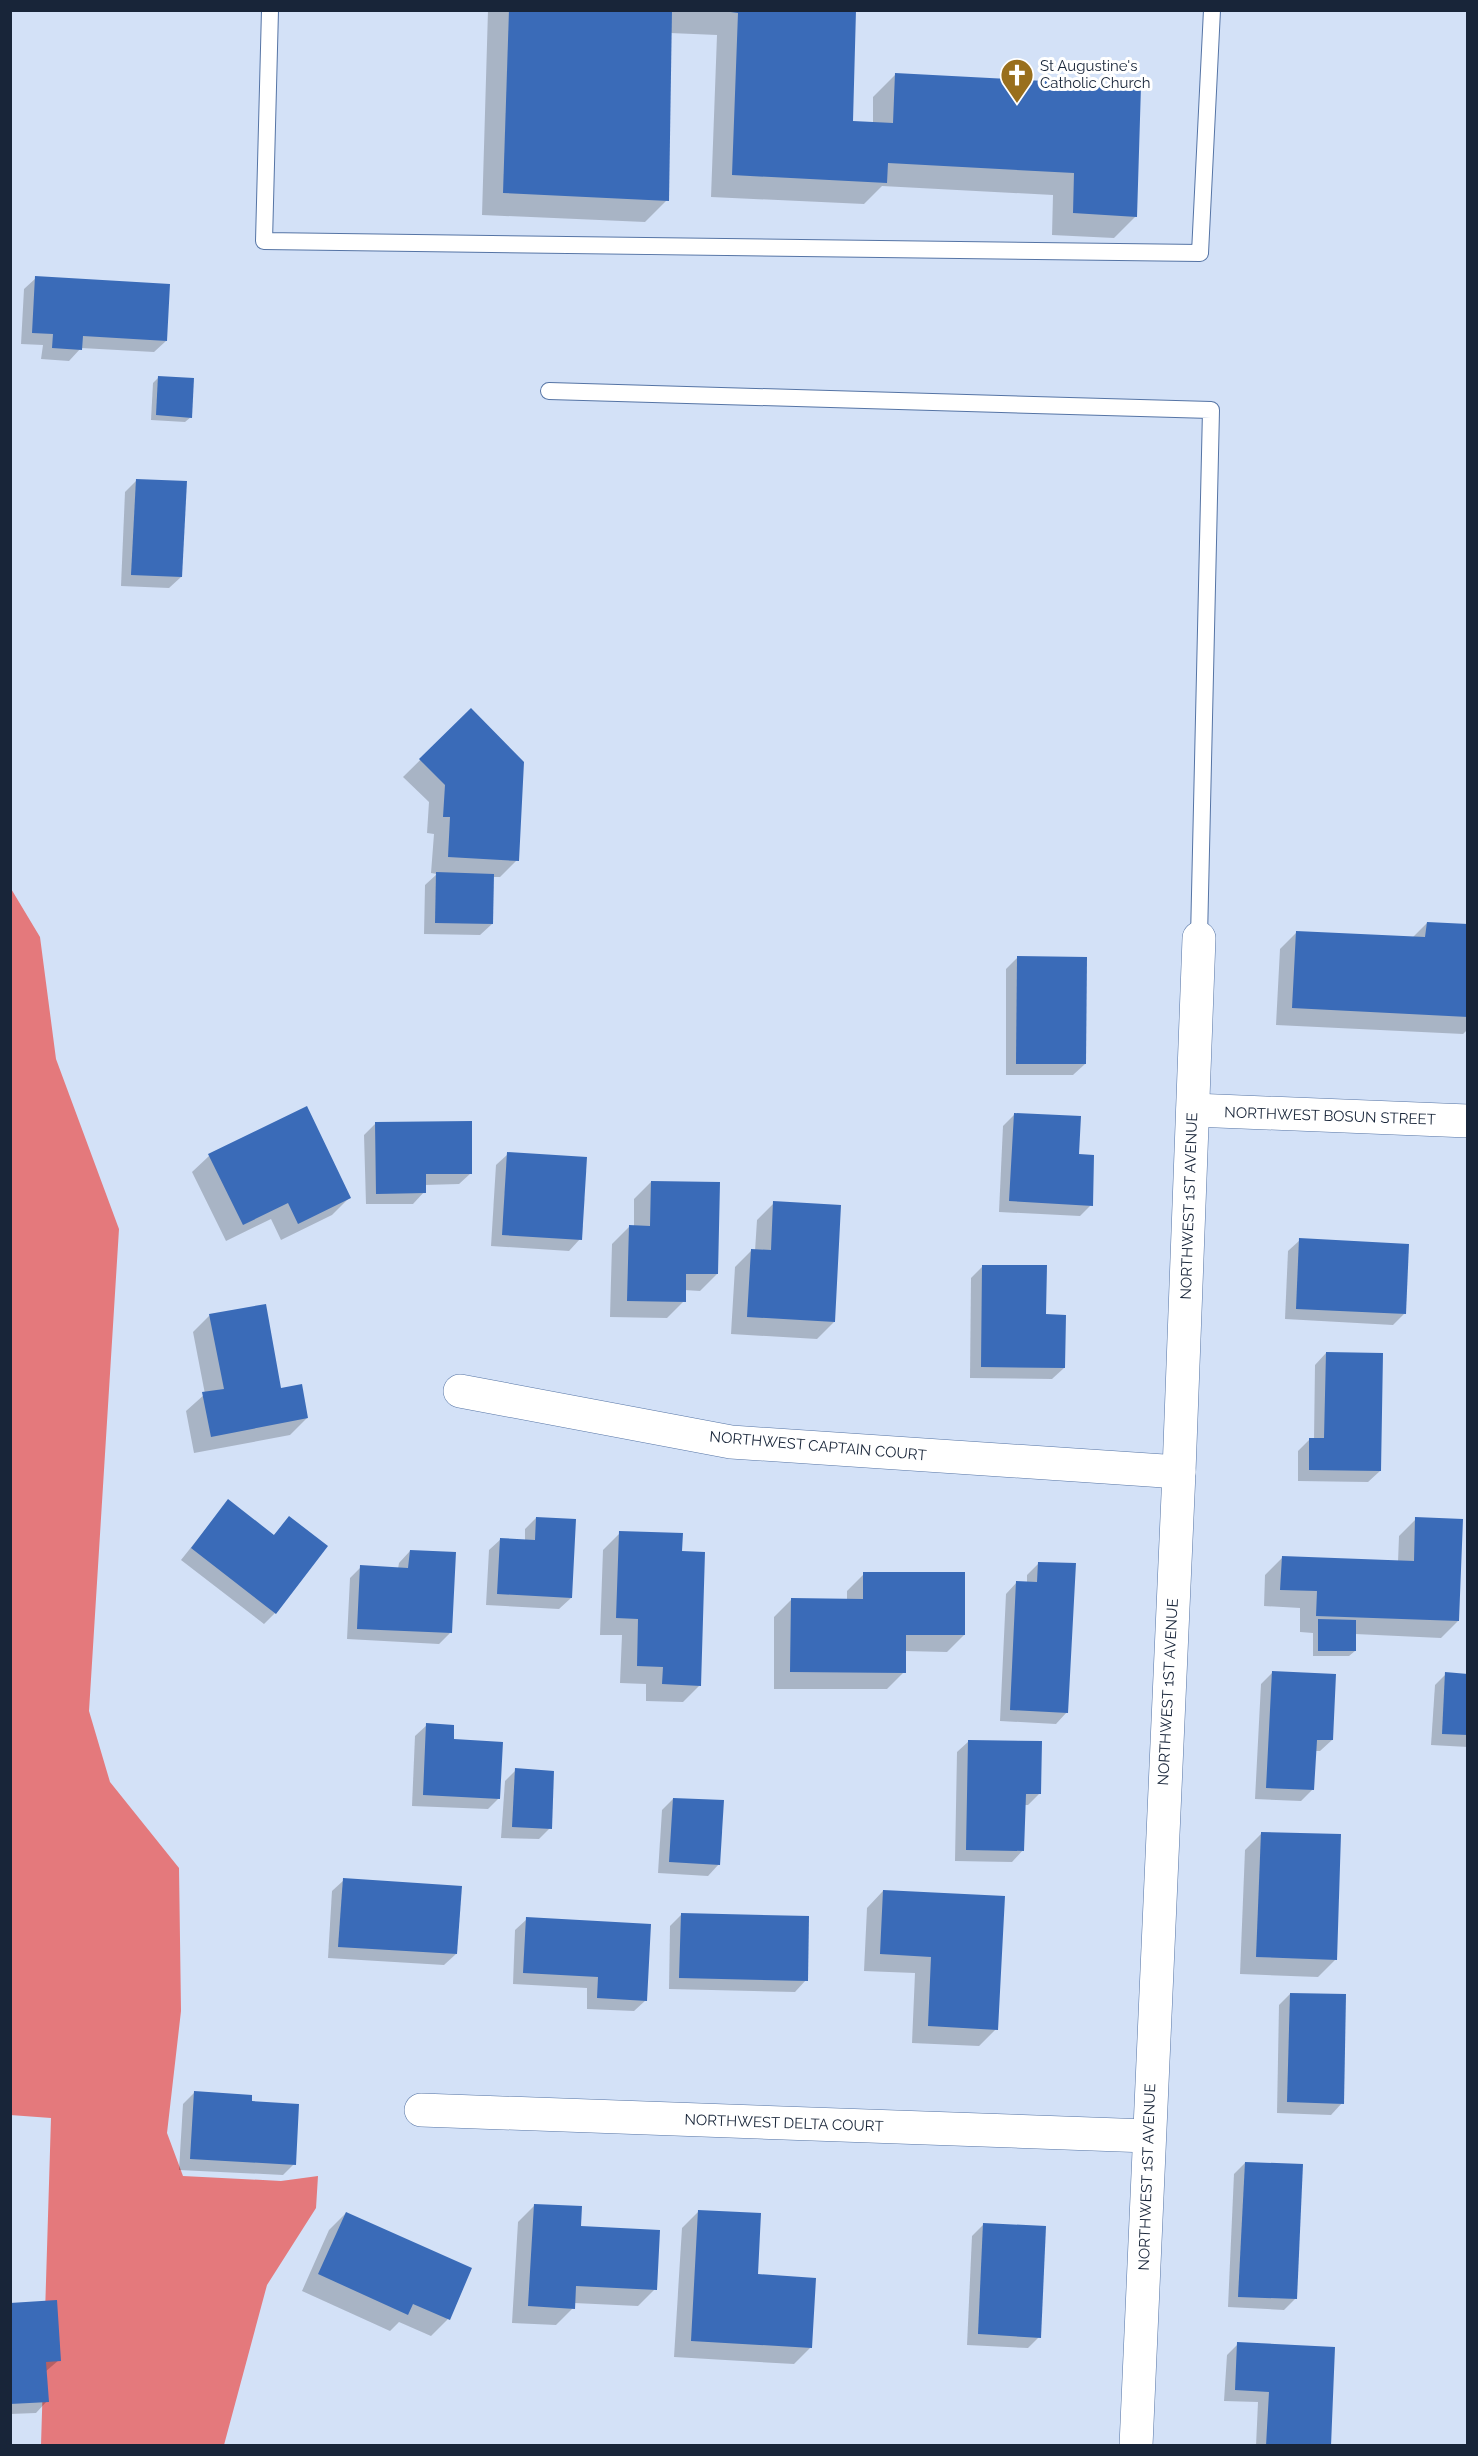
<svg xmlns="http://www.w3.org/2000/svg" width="1478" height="2456" font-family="Raleway,sans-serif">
  <rect width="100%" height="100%" fill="#d3e1f7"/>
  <path fill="#e4797c" d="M10,887L40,937L56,1059L119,1229L89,1711L110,1782L179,1868L181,2011L167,2133L183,2176L281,2181L318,2176L316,2208L267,2285L224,2445H41L51,2118L10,2115Z"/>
  <g fill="#0003">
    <path d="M488,10H854L852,123L873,124V97L895,75L1139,87L1136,216L1114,238L1052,235L1053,195L882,186L864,204L711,197L717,35L670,33L667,200L645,222L482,215Z"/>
    <path d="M36,278L166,341L154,352L81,348L69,361L41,359L43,345L21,344L24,289Z"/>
    <path d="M159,377L191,417L185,422L151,420L153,383Z"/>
    <path d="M137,480L181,577L169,588L121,586L125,492Z"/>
    <path d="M471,710L517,860L500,877H493L492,924L480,935L424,934L425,885L437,874L431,873L434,834L427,833L429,802L403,777Z"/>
    <path d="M1468,854V885H1466V855Z"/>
    <path d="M1427,923L1468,925V1029L1463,1034L1276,1025L1280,949L1297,932L1412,938Z"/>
    <path d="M1018,957L1085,1064L1073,1075H1006V969Z"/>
    <path d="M1014,1115L1078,1156L1091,1205L1080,1216L999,1212L1003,1126Z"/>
    <path d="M376,1123L471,1173L459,1184L424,1185V1192L413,1204H366L364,1135Z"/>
    <path d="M508,1154L580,1239L569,1251L491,1246L496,1165Z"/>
    <path d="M209,1156L349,1198L332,1215L281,1240L271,1219L226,1241L192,1172Z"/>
    <path d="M651,1182L717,1274L700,1291L684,1290V1301L667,1318L610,1317L612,1244L629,1227H634V1199Z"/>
    <path d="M774,1203L834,1322L817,1339L731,1334L735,1267L752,1250L755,1251L757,1220Z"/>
    <path d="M1300,1240L1405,1313L1393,1325L1285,1319L1288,1251Z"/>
    <path d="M982,1267L1064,1368L1052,1379L970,1378L971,1278Z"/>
    <path d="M210,1315L307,1418L290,1435L194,1453L186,1411L205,1394L193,1332Z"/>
    <path d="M1326,1353L1380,1471L1368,1482L1298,1481V1451L1310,1439H1314L1315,1365Z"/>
    <path d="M228,1501L273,1536L289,1518L275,1613L264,1624L181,1560Z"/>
    <path d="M536,1518L571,1598L559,1609L486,1605L489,1550L501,1539L525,1541V1529Z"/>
    <path d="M1416,1519L1458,1621L1441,1638L1355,1634V1651L1349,1656H1313V1633L1300,1632V1608L1264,1606L1265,1575L1282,1558L1398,1562L1399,1536Z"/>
    <path d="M620,1533L680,1553L700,1685L683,1702L646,1701V1684L620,1683L622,1635H600L603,1550Z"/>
    <path d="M410,1551L450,1633L439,1644L347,1639L350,1578L361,1567L398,1569L399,1563Z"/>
    <path d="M1039,1563L1067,1712L1056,1724L1000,1721L1006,1594L1017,1582L1027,1583V1575Z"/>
    <path d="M864,1574L964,1635L947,1652L904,1651V1672L887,1689H774V1617L791,1600H847V1591Z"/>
    <path d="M1272,1673L1332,1740L1320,1751H1315L1313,1789L1301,1801L1255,1799L1261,1684Z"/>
    <path d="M1446,1674L1468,1675V1747L1431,1745L1435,1685Z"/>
    <path d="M427,1725L499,1798L488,1809L412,1806L415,1736Z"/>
    <path d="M969,1741L1039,1794L1028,1805H1024L1023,1850L1012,1862L955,1861L957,1752Z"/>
    <path d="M516,1770L550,1828L539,1839L501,1838L505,1781Z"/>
    <path d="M673,1799L719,1864L708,1876L658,1873L662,1810Z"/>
    <path d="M1262,1833L1335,1960L1318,1977L1240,1974L1245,1850Z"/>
    <path d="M344,1880L456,1954L444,1965L328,1958L332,1891Z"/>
    <path d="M883,1891L996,2029L979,2046L912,2043L915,1973L864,1971L867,1908Z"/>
    <path d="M681,1915L806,1980L795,1992L669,1989L670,1926Z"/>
    <path d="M527,1919L646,2000L634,2011L587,2009V1988L513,1984L515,1930Z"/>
    <path d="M1290,1994L1342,2103L1331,2115L1277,2113L1279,2005Z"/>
    <path d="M194,2093L250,2103L294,2164L283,2175L179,2170L183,2104Z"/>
    <path d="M1245,2163L1296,2298L1284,2310L1228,2307L1234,2174Z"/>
    <path d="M535,2205L579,2227L655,2289L638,2306L574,2303L573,2308L556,2325L512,2323L518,2222Z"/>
    <path d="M699,2211L756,2276L811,2347L794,2364L674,2357L682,2228Z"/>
    <path d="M346,2213L448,2319L431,2336L399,2322L390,2331L302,2291L329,2230Z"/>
    <path d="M984,2224L1039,2337L1028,2348L967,2345L972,2236Z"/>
    <path d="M10,2305L59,2360L45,2372L47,2401L36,2413L10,2414Z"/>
    <path d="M1238,2344L1329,2446H1256L1258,2402L1224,2401L1227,2355Z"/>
  </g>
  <g fill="#3a6bb8">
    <path d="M509,10H672L669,201L503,193Z"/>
    <path d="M716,10H856L853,121L893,123L895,73L1141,86L1137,217L1073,213L1074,173L888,163L887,183L732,175L738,13Z"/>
    <path d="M35,276L170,284L167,341L83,336L82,350L52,348L53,334L32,333Z"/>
    <path d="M158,376L194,378L192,418L156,415Z"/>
    <path d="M136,479L187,481L182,577L131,575Z"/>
    <path d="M471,708L524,762L519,861L448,857L450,817H443L445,785L419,759Z"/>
    <path d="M436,872L494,874L493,924L435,923Z"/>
    <path d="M1427,922L1468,924V1017L1292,1008L1296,931L1425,937Z"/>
    <path d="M1017,956L1087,957L1086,1064H1016Z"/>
    <path d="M307,1106L351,1198L298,1224L288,1203L243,1225L208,1154Z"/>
    <path d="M1014,1113L1081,1116L1079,1154L1094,1155L1093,1206L1009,1201Z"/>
    <path d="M472,1121V1174H426V1193L376,1194L375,1122Z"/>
    <path d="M507,1152L587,1157L582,1240L502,1235Z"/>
    <path d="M651,1181L720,1182L718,1274H686V1302L627,1301L629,1225L650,1226Z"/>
    <path d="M773,1201L841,1205L835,1322L747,1317L751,1249L771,1250Z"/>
    <path d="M1299,1238L1409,1244L1406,1314L1296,1309Z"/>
    <path d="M982,1265H1047L1046,1314L1066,1315L1065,1368L981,1367Z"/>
    <path d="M266,1304L281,1388L302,1384L308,1418L211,1437L202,1392L224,1389L209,1314Z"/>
    <path d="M1326,1352L1383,1353L1381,1471L1309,1470V1438H1324Z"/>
    <path d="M228,1499L274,1535L289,1516L328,1546L276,1614L191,1548Z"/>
    <path d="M536,1517L576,1519L572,1598L497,1594L500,1538L535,1540Z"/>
    <path d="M1415,1517L1463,1519L1459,1621L1316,1616L1317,1591L1280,1590L1282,1556L1414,1561Z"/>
    <path d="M619,1531L683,1533L682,1551L705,1552L701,1686L662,1684L663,1667L637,1666L638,1619L616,1618Z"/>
    <path d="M410,1550L456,1552L452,1633L357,1629L360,1565L408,1568Z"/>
    <path d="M1038,1562L1076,1563L1068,1713L1010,1710L1016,1581L1037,1582Z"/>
    <path d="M863,1572H965V1635H906V1673L790,1672L791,1598L863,1599Z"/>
    <path d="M1318,1619L1356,1620V1651H1318Z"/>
    <path d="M1272,1671L1336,1674L1333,1740H1317L1314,1790L1266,1788Z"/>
    <path d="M1445,1672L1468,1674V1735L1442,1734Z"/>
    <path d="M426,1723L454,1725V1739L503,1742L500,1799L423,1795Z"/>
    <path d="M968,1740L1042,1741L1041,1794H1026L1024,1851L966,1850Z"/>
    <path d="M515,1768L554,1771L552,1829L512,1827Z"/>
    <path d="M673,1798L724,1800L720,1865L669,1862Z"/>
    <path d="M1261,1832L1341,1834L1337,1960L1256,1957Z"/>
    <path d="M343,1878L462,1886L457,1954L338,1947Z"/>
    <path d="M883,1890L1005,1896L998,2030L928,2026L931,1957L880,1954Z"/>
    <path d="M681,1913L809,1916L808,1981L679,1978Z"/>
    <path d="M526,1917L651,1924L647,2001L597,1998L598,1977L523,1973Z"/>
    <path d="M1290,1993L1346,1994L1344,2104L1287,2102Z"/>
    <path d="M194,2091L252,2095V2101L299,2104L296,2165L190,2159Z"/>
    <path d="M1245,2162L1303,2164L1297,2299L1238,2297Z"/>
    <path d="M534,2204L582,2206L581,2226L660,2230L657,2290L576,2286L575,2309L528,2306Z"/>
    <path d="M698,2210L761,2213L758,2274L816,2278L812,2348L691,2341Z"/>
    <path d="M346,2212L472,2268L450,2320L413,2304L408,2315L318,2274Z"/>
    <path d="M983,2223L1046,2226L1041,2338L978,2334Z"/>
    <path d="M57,2300L61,2361L46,2362L49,2402L10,2404V2303Z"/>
    <path d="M1237,2342L1335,2347L1331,2446H1266L1269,2392L1235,2390Z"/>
  </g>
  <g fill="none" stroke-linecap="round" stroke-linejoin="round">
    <defs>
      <g id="lane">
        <path d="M270,10L264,241L1200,253L1212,10"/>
        <path d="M549,391L1211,410L1199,938"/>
      </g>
      <g id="street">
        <path d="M1193,1110L1468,1121"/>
        <path d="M460,1391L731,1442L1179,1472"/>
        <path d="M421,2110L1148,2136"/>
        <path d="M1136,2446L1179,1472L1199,938"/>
      </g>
    </defs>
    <use href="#lane" stroke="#5574a5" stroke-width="18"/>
    <use href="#street" stroke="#5574a5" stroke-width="34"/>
    <use href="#lane" stroke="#fff" stroke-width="16"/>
    <use href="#street" stroke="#fff" stroke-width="33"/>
  </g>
  <defs>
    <symbol id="church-pin" viewBox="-11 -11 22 30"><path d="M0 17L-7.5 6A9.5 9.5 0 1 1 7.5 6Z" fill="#996f1d" stroke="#fff"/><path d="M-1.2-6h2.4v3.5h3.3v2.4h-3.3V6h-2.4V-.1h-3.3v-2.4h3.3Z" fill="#fff"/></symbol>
  </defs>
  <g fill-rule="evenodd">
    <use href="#church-pin" x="998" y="56" width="38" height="52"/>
  </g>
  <g text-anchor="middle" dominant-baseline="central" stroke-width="6" stroke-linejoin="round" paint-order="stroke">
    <g font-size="15" fill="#182539" stroke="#fff" text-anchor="start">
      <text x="1040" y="66">St Augustine's<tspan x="1040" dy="17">Catholic Church</tspan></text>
    </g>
    <g font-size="15" fill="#182539" stroke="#fff">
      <text transform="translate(1330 1116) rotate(2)">NORTHWEST BOSUN STREET</text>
      <text transform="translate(1189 1206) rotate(-88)">NORTHWEST 1ST AVENUE</text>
      <text transform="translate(818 1446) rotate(5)">NORTHWEST CAPTAIN COURT</text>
      <text transform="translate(1168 1692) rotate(-87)">NORTHWEST 1ST AVENUE</text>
      <text transform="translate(784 2123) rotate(2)">NORTHWEST DELTA COURT</text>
      <text transform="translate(1147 2177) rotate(-88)">NORTHWEST 1ST AVENUE</text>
    </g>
  </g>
  <rect width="1478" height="2456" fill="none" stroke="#182539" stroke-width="24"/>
</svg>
